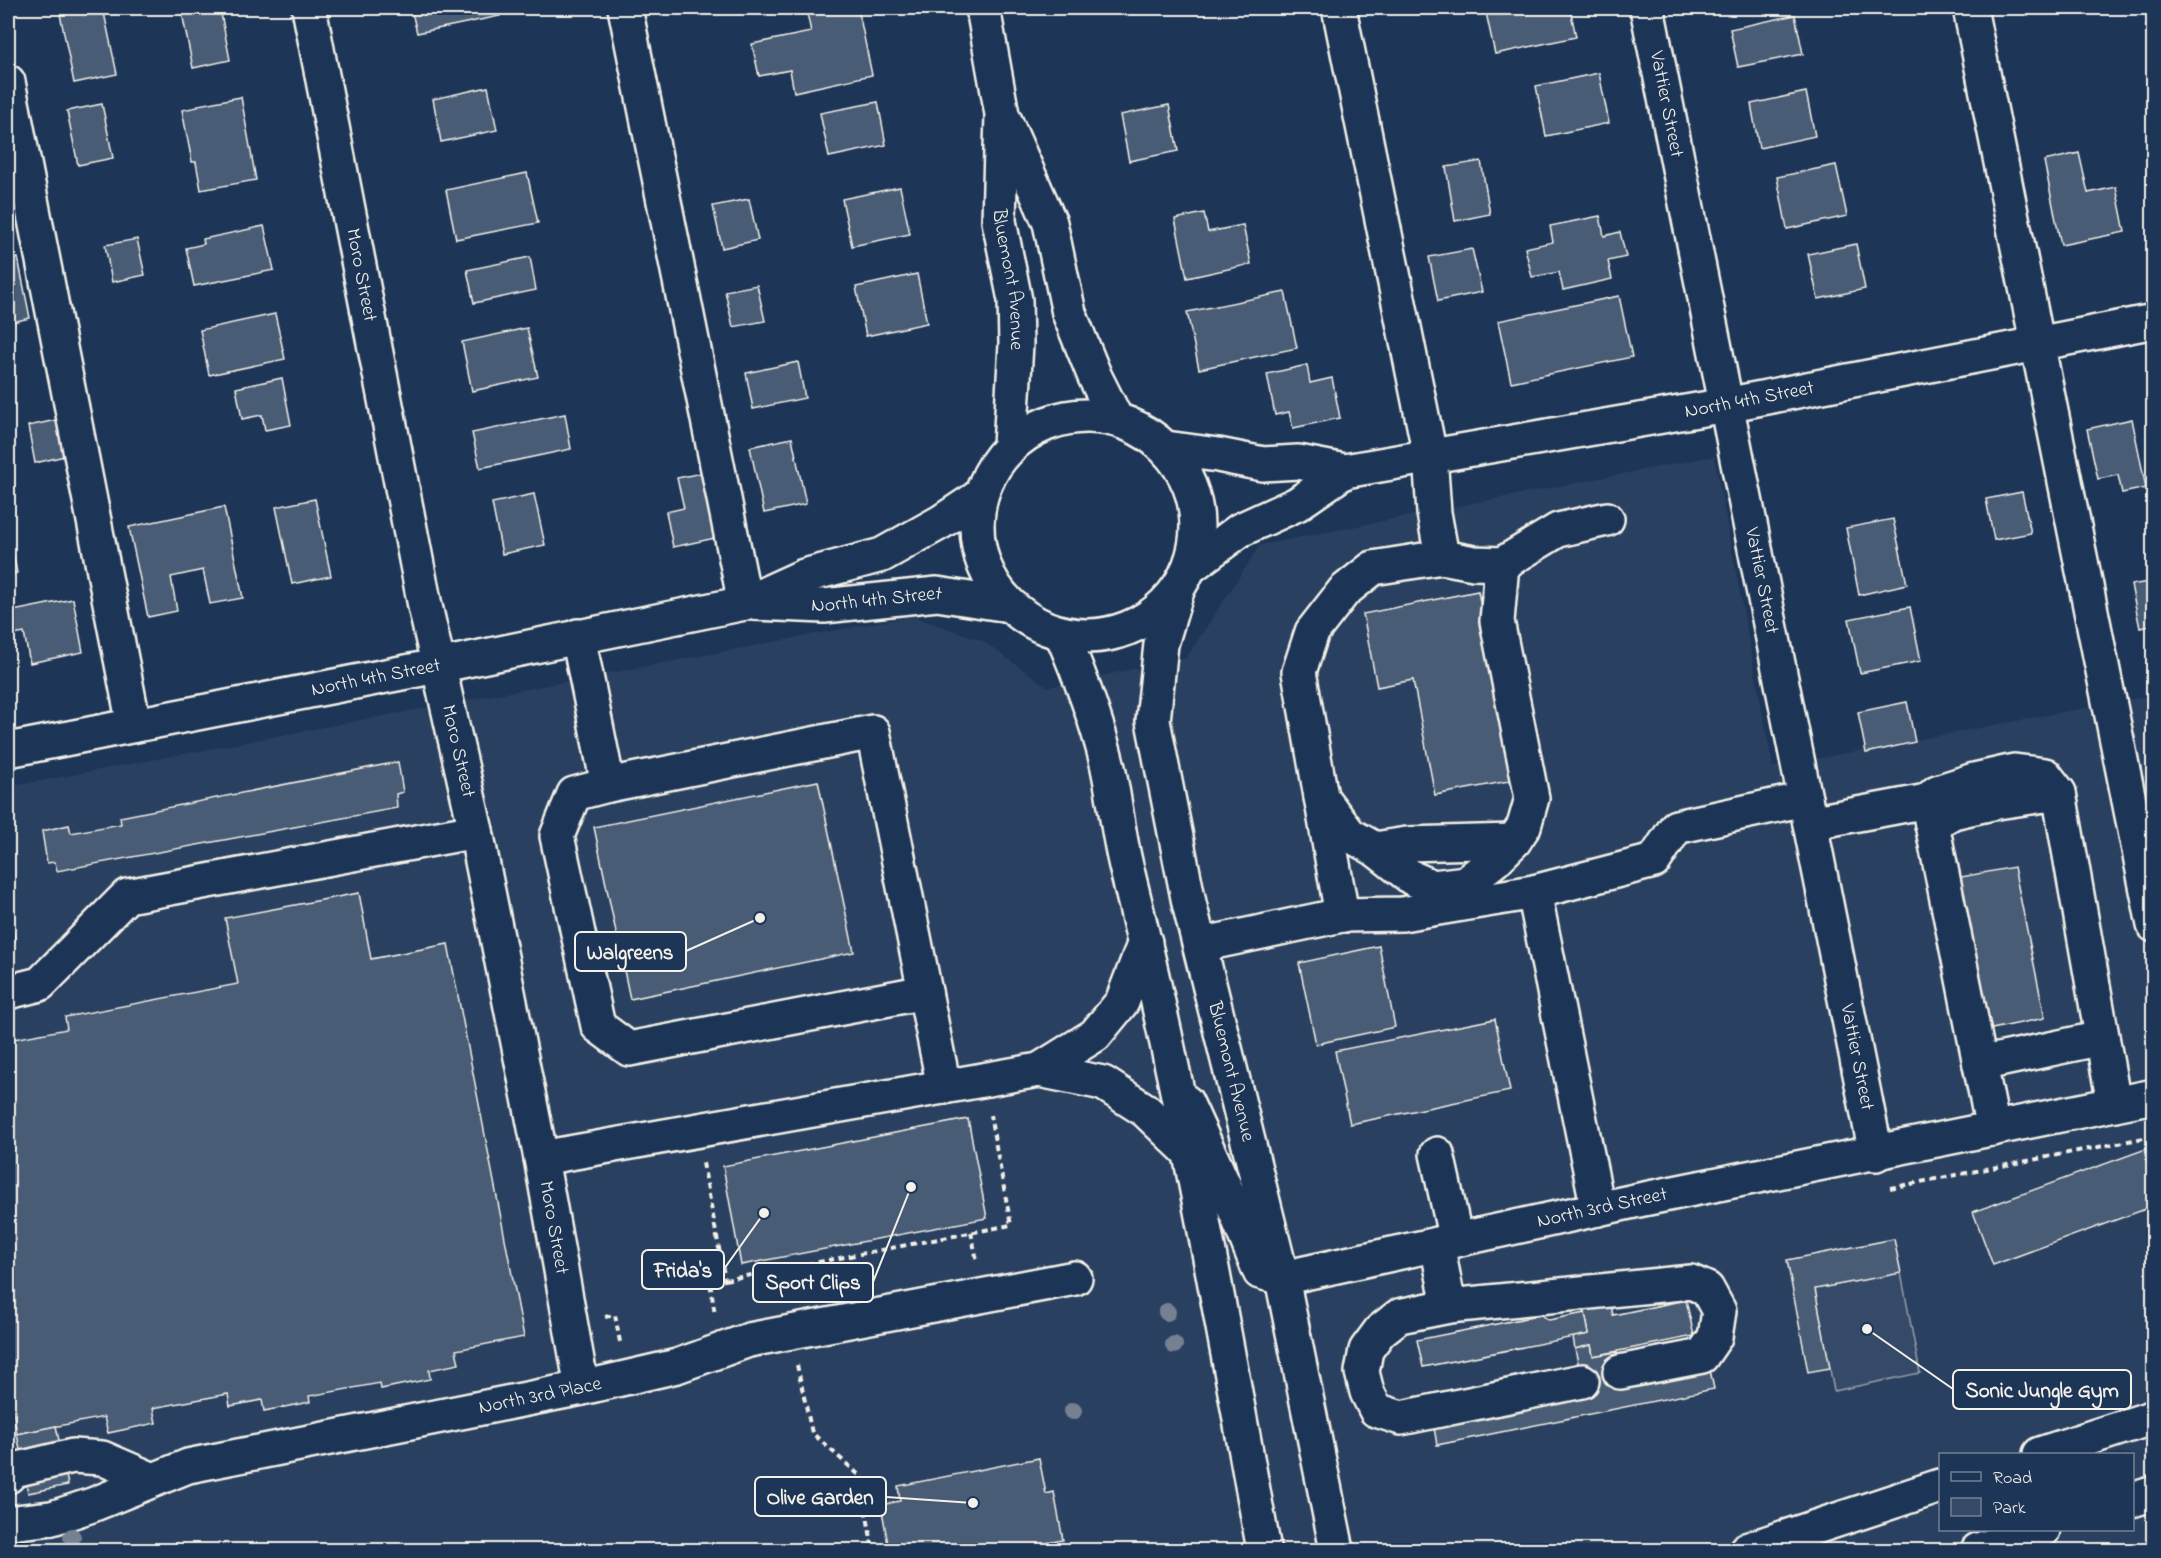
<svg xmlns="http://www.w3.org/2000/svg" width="2161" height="1558" font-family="'Indie Flower',sans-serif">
  <rect width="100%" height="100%" fill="#1d3557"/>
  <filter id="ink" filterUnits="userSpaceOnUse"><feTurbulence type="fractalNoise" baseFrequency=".0167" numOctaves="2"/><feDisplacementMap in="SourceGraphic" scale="12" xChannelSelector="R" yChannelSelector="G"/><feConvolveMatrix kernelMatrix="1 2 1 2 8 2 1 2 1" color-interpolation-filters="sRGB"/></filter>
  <g filter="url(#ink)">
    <path fill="#2a4060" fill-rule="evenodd" d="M1714,456L1773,767L2153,695V1550H8V787L911,616L981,640L1048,687L1186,658L1260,545ZM1940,1454H2132V1530H1940Z"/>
    <path fill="#354a67" stroke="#949ea8" stroke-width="1.5" d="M1901,1273L1920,1373L1834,1391L1815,1289Z"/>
    <g fill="#485b74" stroke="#f4f1e8" stroke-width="1.5">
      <path d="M67,8H103L117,74L74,83L59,9Z"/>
      <path d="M181,8H220L230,60L193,68Z"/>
      <path d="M411,8H498L500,16L417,33Z"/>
      <path d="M768,8H789L769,12Z"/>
      <path d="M806,8H858L872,75L794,92L790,70L759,76L752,44L811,32Z"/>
      <path d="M1098,8H1122L1099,12Z"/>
      <path d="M1249,8H1277L1250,12Z"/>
      <path d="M1485,8H1570L1576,37L1495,54Z"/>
      <path d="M1795,15L1803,54L1738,67L1730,29Z"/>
      <path d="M2154,24V63L2146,26Z"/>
      <path d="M1599,73L1609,123L1546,136L1536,86Z"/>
      <path d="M488,87L497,130L441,142L433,99Z"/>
      <path d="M1806,92L1815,136L1759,148L1751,104Z"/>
      <path d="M241,97L256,180L201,190L196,162H192L182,110L198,107V105Z"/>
      <path d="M878,102L886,145L829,157L820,113Z"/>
      <path d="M102,104L113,158L78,165L67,111Z"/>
      <path d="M1169,105L1178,151L1129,161L1120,115Z"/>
      <path d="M2079,153L2088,193L2116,187L2125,232L2061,245L2044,161Z"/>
      <path d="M1481,161L1490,214L1455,221L1446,167Z"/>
      <path d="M1836,165L1847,216L1787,229L1777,177Z"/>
      <path d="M527,173L538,223L456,239L446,190Z"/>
      <path d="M900,187L910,234L852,246L842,199Z"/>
      <path d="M749,199L758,240L722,248L713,206Z"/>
      <path d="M1204,213L1208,232L1243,225L1251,264L1187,278L1175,219Z"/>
      <path d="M1600,216L1604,236L1620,232L1626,257L1608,261L1612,279L1563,290L1559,272L1532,277L1525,248L1553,242L1550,226Z"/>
      <path d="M264,226L274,270L194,286L186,248L204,244L203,239Z"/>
      <path d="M137,239L145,275L112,282L105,245Z"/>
      <path d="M1856,244L1865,289L1818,299L1808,254Z"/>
      <path d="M1472,249L1482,292L1438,301L1429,257Z"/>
      <path d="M530,257L536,290L474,303L467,270Z"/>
      <path d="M18,258L30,318L8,323V260Z"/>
      <path d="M917,274L927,323L866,336L856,287Z"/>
      <path d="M757,285L765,321L733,327L725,291Z"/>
      <path d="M1285,292L1297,348L1199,369L1187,312Z"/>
      <path d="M1619,296L1632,357L1511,382L1498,321Z"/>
      <path d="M275,314L285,359L209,375L200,330Z"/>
      <path d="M527,328L538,377L472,391L462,342Z"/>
      <path d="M798,362L805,398L753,409L746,373Z"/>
      <path d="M1307,365L1310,383L1332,378L1340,418L1293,428L1289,412L1275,415L1267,374Z"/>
      <path d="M282,378L291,425L265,430L262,415L242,419L236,388Z"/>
      <path d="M565,414L571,449L480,468L472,433Z"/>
      <path d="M61,419L69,455L35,463L28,426Z"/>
      <path d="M2132,419L2146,488L2122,493L2118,475L2098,479L2087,429Z"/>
      <path d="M792,438L806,504L764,513L750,447Z"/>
      <path d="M707,472L720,537L673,547L666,512L684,508L677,478Z"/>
      <path d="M2022,492L2031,533L1994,540L1986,499Z"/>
      <path d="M534,494L545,545L502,554L492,503Z"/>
      <path d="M315,499L331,576L292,584L276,507Z"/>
      <path d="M224,507L243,598L210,604L203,570L171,577L177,611L148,617L129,527Z"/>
      <path d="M1893,519L1907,584L1859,595L1846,528Z"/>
      <path d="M8,527L17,573L8,575Z"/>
      <path d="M2154,581V625L2140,628L2131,585Z"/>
      <path d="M1478,591L1514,780L1435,795L1413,680L1377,687L1363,614Z"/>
      <path d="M73,599L83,652L30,663L24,633L8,636V612Z"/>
      <path d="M1910,607L1921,661L1860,673L1849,619Z"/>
      <path d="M1907,702L1915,742L1866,753L1858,712Z"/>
      <path d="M398,762L403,792L396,794L397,808L57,871L55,862L47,863L42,831L69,825L71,833L121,824L120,817Z"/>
      <path d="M818,781L854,952L630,999L594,827Z"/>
      <path d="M2014,867L2045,1018L1987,1030L1956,878Z"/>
      <path d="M359,893L371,959L448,944L524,1337L456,1350L459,1364L429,1370L430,1379L381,1389L380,1383L309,1396L310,1402L264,1411L262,1400L230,1406L228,1394L153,1408L156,1423L108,1433L104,1417L17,1434L8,1383V1040L67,1029L65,1017L238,984L225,918Z"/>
      <path d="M8,897L15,941L8,943Z"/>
      <path d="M1379,946L1395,1027L1316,1044L1299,963Z"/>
      <path d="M1495,1019L1510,1091L1350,1124L1335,1051Z"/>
      <path d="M968,1119L987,1218L741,1265L723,1166Z"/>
      <path d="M2154,1146V1206L1993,1265L1973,1212Z"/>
      <path d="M1894,1239L1901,1273L1815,1289L1830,1368L1808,1372L1787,1260Z"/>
      <path d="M1686,1300L1694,1336L1593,1356L1591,1345L1575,1349L1573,1337L1589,1334L1584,1308L1610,1302L1613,1315Z"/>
      <path d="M1585,1313L1589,1334L1423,1367L1417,1340L1541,1315L1549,1320Z"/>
      <path d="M1591,1345L1593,1356L1617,1352L1621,1377L1708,1360L1714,1389L1437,1445L1432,1415L1583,1385L1575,1349Z"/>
      <path d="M56,1426L68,1485L28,1493L17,1434Z"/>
      <path d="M1039,1458L1046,1494L1054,1492L1063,1540L1046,1543L1048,1550H889L881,1505L900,1501L898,1486Z"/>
    </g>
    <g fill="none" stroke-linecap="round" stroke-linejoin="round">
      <defs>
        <g id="minor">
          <path id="s1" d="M309,8L425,606L476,831L541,1158L582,1388"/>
          <path d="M625,8L745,603"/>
          <path d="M1339,8L1430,455L1434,513L1442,557L1474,563L1502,564L1558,530L1607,519"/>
          <path id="s2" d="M1647,8L1876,1154"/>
          <path d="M1970,8L2154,925"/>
          <path d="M8,82L134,725"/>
          <path id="s3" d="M1166,448L1218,455L1263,464L1298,462L1345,471L1726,405L2154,321"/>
          <path d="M1190,567L1240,530L1297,504L1345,471"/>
          <path d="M578,636L608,785"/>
          <path d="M873,732L925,992L629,1049L598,1026L557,836L574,794L608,785Z"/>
          <path d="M1321,797L1350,835L1375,849L1412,878L1433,887L1466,883L1495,860L1514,841L1524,826L1532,798L1497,621L1502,564"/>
          <path d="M1810,823L1927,801"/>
          <path d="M1932,824L1927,801L1937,792L1974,780L2014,771L2045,775L2059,793"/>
          <path d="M1375,849L1407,844L1514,841"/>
          <path d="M1534,892L1598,1209"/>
          <path d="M1342,915L1299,672L1312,632L1344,591L1373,568L1442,557"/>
          <path d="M1200,945L1342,915L1402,914L1534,892L1654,861L1676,827L1805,799"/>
          <path d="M8,992L40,984L127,896L476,831"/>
          <path d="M925,992L944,1087"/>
          <path d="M1980,1064L2102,1038"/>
          <path d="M1039,1070L1095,1035L1122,1002L1145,942"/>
          <path id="s4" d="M1186,1102L1233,1205L1260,1272L1282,1278L1639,1200L2154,1096"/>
          <path d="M1993,1129L1932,824L1953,812L1997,802L2059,793L2114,1104"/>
          <path d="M1437,1154L1456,1240"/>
          <path d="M541,1158L1039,1070L1103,1083L1145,1110L1190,1153"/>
          <path d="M1437,1244L1449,1306"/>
          <path d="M1582,1381L1401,1418L1376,1410L1367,1392L1362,1372L1366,1350L1380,1331L1399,1316L1449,1306L1691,1282L1707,1289L1719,1311L1715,1337L1702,1356L1620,1372"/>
          <path d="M8,1476L14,1470L73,1456L102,1458L153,1480"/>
          <path id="s5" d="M8,1523L52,1518L92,1505L188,1466L582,1388L677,1366L749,1340L1075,1278"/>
        </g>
        <g id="major">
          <path id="s6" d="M983,8L1002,114L999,221L1015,300L1016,344L1010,446"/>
          <path d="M1005,121L1050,223L1069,313L1095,377L1116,419"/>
          <circle cx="1087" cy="526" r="110"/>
          <path id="s7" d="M1177,591L1161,644L1153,721L1189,903L1282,1278L1337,1550"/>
          <path id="s8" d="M753,603L824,606L937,594L1009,605"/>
          <path d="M1062,634C1080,676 1096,718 1107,763C1115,798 1118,835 1127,870C1183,1095 1222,1323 1264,1550"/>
          <path id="s9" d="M8,750L437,666L745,603L804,576L882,555L941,522L980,496"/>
        </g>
        <g id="highway">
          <path d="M2040,1454L2154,1417"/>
          <path d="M2132,1500L2154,1493"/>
          <path d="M1746,1550L1940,1486"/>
          <path d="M1978,1550L2043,1530"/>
        </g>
      </defs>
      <use href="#minor" stroke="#f4f1e8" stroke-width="38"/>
      <use href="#major" stroke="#f4f1e8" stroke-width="38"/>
      <use href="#highway" stroke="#f4f1e8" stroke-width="38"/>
      <g stroke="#f4f1e8" stroke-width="4" stroke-dasharray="6 4.5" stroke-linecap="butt">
        <path d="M703,1163L725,1280L710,1282L715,1315"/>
        <path d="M1890,1188L2154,1136"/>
        <path d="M971,1232L977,1261"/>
        <path d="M777,1270L783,1299"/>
        <path d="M725,1280L1011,1225L990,1115"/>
        <path d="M605,1317L615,1315L620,1342H623"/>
        <path d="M797,1365L812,1433L860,1476L873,1550"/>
      </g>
      <use href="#minor" stroke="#1d3557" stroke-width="33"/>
      <use href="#major" stroke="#1d3557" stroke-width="33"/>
      <use href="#highway" stroke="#1d3557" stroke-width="33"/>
    </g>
    <g fill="#748191">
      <circle cx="1167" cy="1312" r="9"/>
      <circle cx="1174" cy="1345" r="9"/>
      <circle cx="1073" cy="1411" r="9"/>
      <circle cx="72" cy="1537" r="9"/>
    </g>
  </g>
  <g text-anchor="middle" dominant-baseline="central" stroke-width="6" stroke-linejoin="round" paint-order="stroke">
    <g font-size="20" fill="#f4f1e8" stroke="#1d3557">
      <text stroke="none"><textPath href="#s2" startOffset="98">Vattier Street</textPath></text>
      <text stroke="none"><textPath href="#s1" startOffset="272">Moro Street</textPath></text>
      <text stroke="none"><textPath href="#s6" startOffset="274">Bluemont Avenue</textPath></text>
      <text stroke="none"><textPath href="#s3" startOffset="592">North 4th Street</textPath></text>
      <text stroke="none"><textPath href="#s2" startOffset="584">Vattier Street</textPath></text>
      <text stroke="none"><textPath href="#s8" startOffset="124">North 4th Street</textPath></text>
      <text stroke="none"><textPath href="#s9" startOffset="375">North 4th Street</textPath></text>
      <text stroke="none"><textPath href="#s1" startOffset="758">Moro Street</textPath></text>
      <text stroke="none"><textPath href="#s2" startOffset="1070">Vattier Street</textPath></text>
      <text stroke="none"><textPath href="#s7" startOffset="492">Bluemont Avenue</textPath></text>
      <text stroke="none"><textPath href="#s4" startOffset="536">North 3rd Street</textPath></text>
      <text stroke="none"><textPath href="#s1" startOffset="1244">Moro Street</textPath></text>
      <text stroke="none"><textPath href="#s5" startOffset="549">North 3rd Place</textPath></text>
    </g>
  </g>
  <path fill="none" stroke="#f4f1e8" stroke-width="2" d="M760 918L686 951M764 1213L724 1269M911 1187L873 1282M1867 1329L1953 1389M973 1503L886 1497"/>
  <g fill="#f4f1e8" stroke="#1d3557" stroke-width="2">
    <circle cx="760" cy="918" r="6"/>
    <circle cx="764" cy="1213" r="6"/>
    <circle cx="911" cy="1187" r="6"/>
    <circle cx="1867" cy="1329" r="6"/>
    <circle cx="973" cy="1503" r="6"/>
  </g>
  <g fill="#1d3557" stroke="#f4f1e8" stroke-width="2">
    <rect x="575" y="932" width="111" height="39" rx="6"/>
    <rect x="642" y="1250" width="82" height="39" rx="6"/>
    <rect x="753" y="1263" width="120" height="39" rx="6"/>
    <rect x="1953" y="1370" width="178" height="39" rx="6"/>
    <rect x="755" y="1477" width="131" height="39" rx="6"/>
  </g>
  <g font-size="21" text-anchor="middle" font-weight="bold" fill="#f4f1e8">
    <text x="630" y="959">Walgreens</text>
    <text x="683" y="1277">Frida's</text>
    <text x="813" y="1289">Sport Clips</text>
    <text x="2042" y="1397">Sonic Jungle Gym</text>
    <text x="820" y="1504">Olive Garden</text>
  </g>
  <rect width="2161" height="1558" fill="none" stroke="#1d3557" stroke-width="30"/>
  <rect x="15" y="15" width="2131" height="1528" fill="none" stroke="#f4f1e8" stroke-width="2" filter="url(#ink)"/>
  <rect x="1939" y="1453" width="195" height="78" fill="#1d3557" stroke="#738091" stroke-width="1.5"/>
  <rect x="1951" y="1472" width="30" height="9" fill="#1d3557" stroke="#738091" stroke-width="1.5"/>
  <text x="1993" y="1483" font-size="18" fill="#f4f1e8">Road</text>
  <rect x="1951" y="1498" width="30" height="18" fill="#354a67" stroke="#738091" stroke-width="1.5"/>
  <text x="1993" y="1513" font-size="18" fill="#f4f1e8">Park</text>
</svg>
